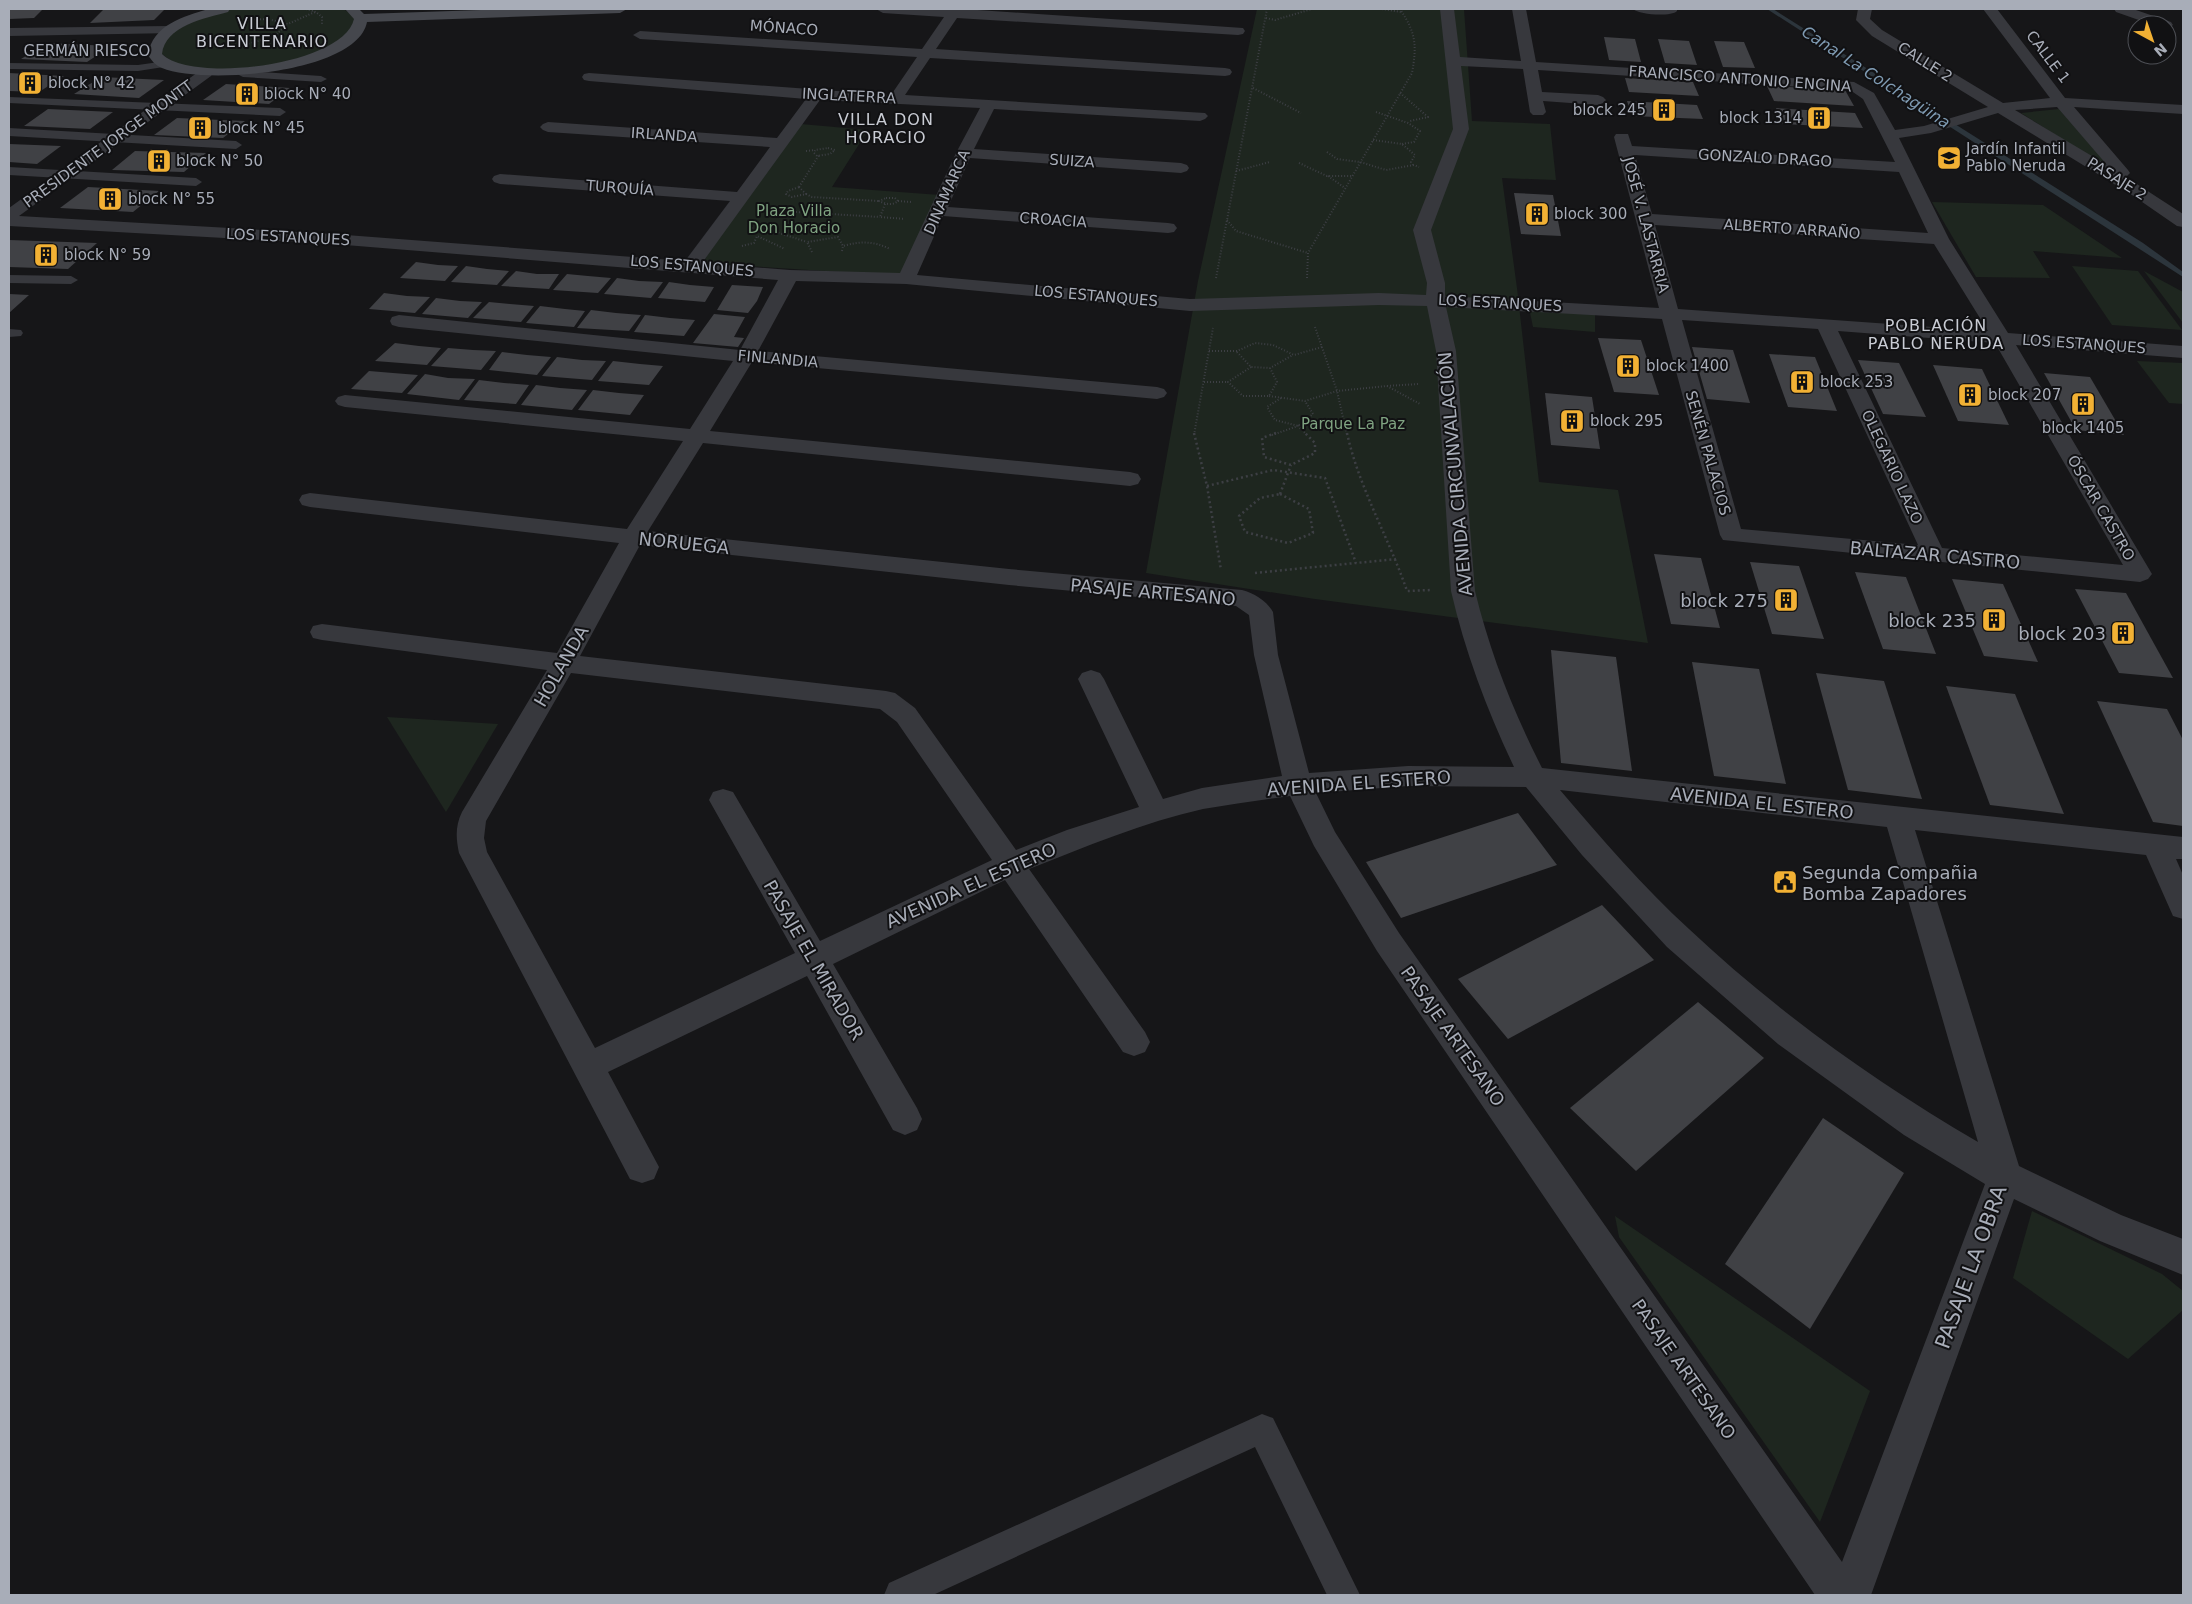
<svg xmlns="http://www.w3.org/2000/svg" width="2192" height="1604" font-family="'DejaVu Sans',sans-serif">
  <rect width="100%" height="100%" fill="#161618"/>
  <g fill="#1e261f">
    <path d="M227,9H344L354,17V28C320,64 265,69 218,69C209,69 195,72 187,69C177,65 166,57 157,51L162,39L198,18Z"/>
    <path d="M1257,9H1464L1472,121L1550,124L1556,180L1502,178L1517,288L1539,482L1618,490L1648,643L1315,599L1146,573L1198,281Z"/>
    <path d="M2059,109L2114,172L2021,113Z"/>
    <path d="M801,124L868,130L832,187L940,195L904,276L699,263Z"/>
    <path d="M1932,202L2043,205L2122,258L2033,251L2050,278L1976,277Z"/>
    <path d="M2072,266L2138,271L2182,330L2112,325Z"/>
    <path d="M2144,271L2183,292V323Z"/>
    <path d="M1529,308L1595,312V332L1533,327Z"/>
    <path d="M2137,361L2183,363V404L2169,403Z"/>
    <path d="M387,717L498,724L446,812Z"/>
    <path d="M2032,1211L2162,1274L2183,1291V1310L2128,1359L2013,1278Z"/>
    <path d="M1615,1216L1870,1391L1820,1522L1619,1237Z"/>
  </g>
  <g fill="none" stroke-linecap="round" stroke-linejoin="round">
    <path fill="#2c353c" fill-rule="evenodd" d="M1767,9H1773L2143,243L2183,272V277Z"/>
  </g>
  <g fill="#404145">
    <path d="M9,9H43L34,18L9,19Z"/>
    <path d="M104,9H165L154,20L90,23Z"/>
    <path d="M1604,37L1635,39L1641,62L1609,60Z"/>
    <path d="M1658,39L1689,41L1697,65L1665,63Z"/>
    <path d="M1714,41L1744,42L1755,68L1723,67Z"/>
    <path d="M46,43L111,46L87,62L21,59Z"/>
    <path d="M9,73L64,76L39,92L9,91Z"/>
    <path d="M101,77L164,80L139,98L74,94Z"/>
    <path d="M1625,78L1693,82L1699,96L1629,92Z"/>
    <path d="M226,84L290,88L269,104L203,100Z"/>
    <path d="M1767,86L1845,90L1854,106L1774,101Z"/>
    <path d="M1627,101L1697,105L1703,119L1632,116Z"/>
    <path d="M1776,108L1855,113L1863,128L1783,124Z"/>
    <path d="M48,109L113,112L90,129L24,126Z"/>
    <path d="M177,118L245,121L223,138L154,135Z"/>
    <path d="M9,144L61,146L37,164L9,162Z"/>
    <path d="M135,151L206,153L184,172L112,170Z"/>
    <path d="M88,187L159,191L133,212L60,208Z"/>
    <path d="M1514,193L1553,195L1561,236L1521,234Z"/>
    <path d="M9,240L97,243L68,269L9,267Z"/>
    <path d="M416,262L438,265L458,266L445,281L400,278Z"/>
    <path d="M466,266L487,269L509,271L497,285L451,282Z"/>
    <path d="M516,271L537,274H559L549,289L501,286Z"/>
    <path d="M567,274L588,276L611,278L598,293L553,290Z"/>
    <path d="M617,278L639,281L663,282L651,298L604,294Z"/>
    <path d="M669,282L690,285L714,287L705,302L658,298Z"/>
    <path d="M732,285L763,287L757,301L748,313L717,310Z"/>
    <path d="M384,293L407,296L430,297L415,313L369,309Z"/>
    <path d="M9,294L29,295L9,313Z"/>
    <path d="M436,298L460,301L482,302L468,318L422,314Z"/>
    <path d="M489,302L510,304L534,306L521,322L473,318Z"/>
    <path d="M540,306L565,309L585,311L574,327L526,323Z"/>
    <path d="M591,310L616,313L641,315L629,331L577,328Z"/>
    <path d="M714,314L745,317L734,337L744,338L738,347L693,343Z"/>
    <path d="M645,315L670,318L695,320L684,336L634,332Z"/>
    <path d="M1598,338L1641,340L1659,395L1614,392Z"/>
    <path d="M395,343L419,346L441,348L427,365L375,361Z"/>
    <path d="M1692,347L1733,350L1750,403L1707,399Z"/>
    <path d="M448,348L473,350L496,351L481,370L431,366Z"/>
    <path d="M502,352L527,355L551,357L537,375L489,370Z"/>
    <path d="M1769,354L1815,357L1837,411L1788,407Z"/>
    <path d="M557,357L582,360L606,361L592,380L542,376Z"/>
    <path d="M1858,360L1899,363L1926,417L1883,414Z"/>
    <path d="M613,361L640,364L663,366L649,385L598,381Z"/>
    <path d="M1933,365L1982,369L2009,425L1958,421Z"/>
    <path d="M369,371L393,373L418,375L402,393L351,389Z"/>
    <path d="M2044,373L2090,377L2124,435L2076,430Z"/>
    <path d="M425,374L448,378L475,379L459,400L407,394Z"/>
    <path d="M479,380L504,383L529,385L516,404L464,400Z"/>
    <path d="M536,385L560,388L587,390L572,410L521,405Z"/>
    <path d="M593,390L619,393L644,395L630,415L578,410Z"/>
    <path d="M1545,393L1592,397L1600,449L1551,445Z"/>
    <path d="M1654,554L1701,558L1720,628L1671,624Z"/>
    <path d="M1750,562L1799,566L1824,639L1772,634Z"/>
    <path d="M1855,572L1906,577L1936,654L1883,649Z"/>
    <path d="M1952,579L2003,584L2038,662L1984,656Z"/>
    <path d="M2075,589L2126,593L2173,678L2119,673Z"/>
    <path d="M1551,650L1616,657L1632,771L1561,763Z"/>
    <path d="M1692,662L1759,669L1786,784L1714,776Z"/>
    <path d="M1816,673L1884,681L1922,799L1848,790Z"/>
    <path d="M1946,686L2015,694L2064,814L1990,805Z"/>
    <path d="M2097,701L2167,709L2183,740V826L2153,822Z"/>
    <path d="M1518,813L1557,865L1401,918L1366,862Z"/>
    <path d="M1602,905L1654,960L1508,1039L1458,979Z"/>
    <path d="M1698,1002L1764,1058L1636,1171L1570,1108Z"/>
    <path d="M1823,1118L1904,1173L1810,1329L1725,1264Z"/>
  </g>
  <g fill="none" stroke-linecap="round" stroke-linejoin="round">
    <g stroke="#3d3f44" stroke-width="2" stroke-dasharray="1 2" stroke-linecap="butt">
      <path d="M306,9L316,12L322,17V25"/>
      <path d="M1382,9L1401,12"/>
      <path d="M1266,18L1275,20L1312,9"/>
      <path d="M245,20L267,19L288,24L315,12"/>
      <path d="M205,39L210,44L219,47"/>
      <path d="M240,46L273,37L288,24"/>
      <path d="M1253,88L1301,113"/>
      <path d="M1400,93L1428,117L1410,121"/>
      <path d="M1376,112L1408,123L1420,131L1414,142L1402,144"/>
      <path d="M1373,140L1402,144L1415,155L1411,162L1413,165"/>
      <path d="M828,148L835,150L830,154L817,156L814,153L815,150Z"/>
      <path d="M806,151L815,150"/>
      <path d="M1327,152L1337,159L1360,162L1386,170L1414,165L1419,167"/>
      <path d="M1299,163L1327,176H1352"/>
      <path d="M1236,171L1270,162"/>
      <path d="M1328,176L1345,188"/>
      <path d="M799,187L806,194L792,197L786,194L788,191Z"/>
      <path d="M799,187L819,155"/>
      <path d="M806,194L812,197L879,201"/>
      <path d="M886,198H895L898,201C892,206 886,204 879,201Z"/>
      <path d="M898,201L912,202"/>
      <path d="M885,204L880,217L905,219"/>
      <path d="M763,210L880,217"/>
      <path d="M1227,220L1236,231L1308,253"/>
      <path d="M752,228L767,229L807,242"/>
      <path d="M742,246L754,243L757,236L785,249"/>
      <path d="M842,251L843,246C860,241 874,241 890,249"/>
      <path d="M812,252L807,242L838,237L843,246"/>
      <path d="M1216,278L1267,9"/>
      <path d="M1307,278L1308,253L1412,73C1417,45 1416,33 1400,9"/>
      <path d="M1315,327L1337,391L1347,435"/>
      <path d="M1209,351H1237L1255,343L1273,345L1294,355L1322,347"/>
      <path d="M1237,352L1251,367L1270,368L1293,355"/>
      <path d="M1251,367L1228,382L1243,396H1269L1277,382L1270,368"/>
      <path d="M1204,382H1228"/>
      <path d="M1387,386L1418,384"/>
      <path d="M1269,396L1305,401L1337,391L1387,386L1420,404"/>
      <path d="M1281,398L1267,407L1275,420L1298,426L1313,414L1305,401"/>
      <path d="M1194,435L1213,328"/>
      <path d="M1272,435L1298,426L1307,435"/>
    </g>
    <g stroke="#3d3f44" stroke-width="2.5" stroke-dasharray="2 3" stroke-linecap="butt">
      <path d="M1194,433L1207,486L1221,570"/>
      <path d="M1276,433L1262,438L1264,457L1291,465L1315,453V443L1305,433"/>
      <path d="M1347,433C1359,488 1389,538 1407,591L1432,590"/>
      <path d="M1207,486L1273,470L1325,478L1356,563"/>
      <path d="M1280,494L1309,509L1313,533L1288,543L1245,532L1239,516L1260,498Z"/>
      <path d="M1280,494L1291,465"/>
      <path d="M1255,573L1396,559"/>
    </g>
    <g fill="#37383d" fill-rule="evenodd">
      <path d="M166,61L170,62L172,64L170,66L138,71L9,69V63L138,65Z"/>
      <path d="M239,69L245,71L321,76L327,79L321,82L243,77L233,72Z"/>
      <path d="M9,97L280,108L286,112L280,116L9,103Z"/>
      <path d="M9,128L236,141L242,145L236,149L9,136Z"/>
      <path d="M9,167L196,178L202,182L196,186L9,175Z"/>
      <path d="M9,275L71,276L78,280L71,284L9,283Z"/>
      <path d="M9,329L21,330L23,333L21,336L9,337Z"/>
      <path d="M1262,1414L1273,1418L1360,1595H1327L1255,1447L933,1595H884L889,1583Z"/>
    </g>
    <g fill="#37383d" fill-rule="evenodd">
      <path d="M876,9H963L1243,28L1245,31L1243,34L1238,35L957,18L936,49L1225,68L1230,69L1232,72L1230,75L1225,76L930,58L905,95L1205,113L1208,116L1205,119L1200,121L994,109L974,149L1181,163L1187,165L1189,168L1187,171L1181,173L970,158L948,207L1168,223L1174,224L1177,228L1174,232L1168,233L943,216L917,275L1190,299L1379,293L1426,295L1427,283L1413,230L1453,129L1440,9H1454L1460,57L1521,61L1512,9H1526L1536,62L1854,82L1874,93L1895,130L1924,126L1988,107L1872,36L1856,20L1858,9H1872L1870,19L1882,30L2003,103L2050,98L1983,9H1997L2065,98L2183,105V114L2074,107L2128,170L2130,173L2126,177L2183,214V227L2177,226L2132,195L1998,113L1931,133L1899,138L1949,239L2008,333L2183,346V358L2016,345L2152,574L2148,579L2140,582L1723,540L1720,535L1662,319L1446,307L1456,351L1475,591C1490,653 1513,711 1542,768L2183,837V859H2176L2183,875V919L2173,916L2146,855L1915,830L2019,1166L2121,1215L2183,1239V1275L2100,1241L2014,1199L1871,1595H1815L1377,951L1314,846L1290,796C1261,800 1232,804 1203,809C1144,822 1085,847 1029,869L1145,1032L1150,1042L1145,1052L1134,1056L1123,1052L1005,880L833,964L917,1108L922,1119L917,1130L905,1135L893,1130L807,976L608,1072L659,1167L654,1179L642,1183L630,1179L459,853C456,839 455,826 462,812L547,670L322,640L313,638L310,632L313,626L322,624L557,653L619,543L310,507L302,505L299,500L302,495L310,493L627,529L683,441L345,407L338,405L335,401L338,397L345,395L690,429L733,361L399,327L392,325L390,321L392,317L399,315L740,350L778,280L333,244L9,226V208L201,70H211L213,73L211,76L19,216L333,234L685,261L730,201L500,184L494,182L492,179L494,176L500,174L737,192L770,147L548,132L543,130L540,127L543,124L548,122L777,138L806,99L589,81L584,80L582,77L584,74L589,73L891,95L917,57L640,39L633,35L640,31L922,49L944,17L883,13ZM1461,66L1523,69L1530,112L1533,115H1543L1546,112L1543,101L1598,105L1603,103L1606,100L1603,97L1598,95L1542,92L1538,70L1850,90L1863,99L1895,162L1632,146L1628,134H1616L1614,137L1659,308L1445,296V283L1431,230L1469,129ZM820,100L980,108L956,153L900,273L790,270L702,263ZM2057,107L2107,165L2015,110ZM1635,155L1899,172L1928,233L1652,214ZM1655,225L1934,244L1988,331L1678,309ZM796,281L906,284L1190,311L1379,305L1427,306L1436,351L1451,591C1465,652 1487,710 1514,767L1408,766L1309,773L1278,655L1273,612C1267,601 1254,593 1242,590L1009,569L648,531L703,443L1130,486L1138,484L1141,479L1138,474L1130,472L710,431L752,362L1157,399L1164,397L1167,393L1164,389L1157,387L758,351ZM1682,320L1818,329L1918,545L1741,529ZM1838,331L1995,343L2123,565L1942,548ZM640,545L1009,585L1236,606L1249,615L1254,655L1282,776L1202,788L1163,799L1104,679L1100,673L1091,670L1082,673L1078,679L1139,807L1067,830L1016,850L915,708L895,693L886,691L580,656ZM571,673L880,709L897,722L992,860L820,941L733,792L723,789L713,792L709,800L795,953L595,1048L487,852L484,838L486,821ZM1408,786L1526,787L1582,855L1667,947L1778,1044L1904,1135L1985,1184L1842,1562L1399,933L1335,832L1316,793ZM1560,790L1887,827L1978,1142C1875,1082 1776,1011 1689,929C1643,887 1601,838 1560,790Z"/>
      <path d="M1633,9H1677V11C1671,17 1639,15 1633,9Z"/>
      <path d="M2114,9H2133L2171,22L2173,25L2167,29V25H2153L2116,12Z"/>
      <path d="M169,26L174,27L176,30L174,33L9,36V28Z"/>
    </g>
    <path fill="#45474d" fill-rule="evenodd" d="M209,9H230L228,12C205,18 165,26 162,54C192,84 344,65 354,19L345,9H359L364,14L511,9H627L620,13L367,22C357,74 202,85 162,68C156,66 151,60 148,55C152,25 184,16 209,9Z"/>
  </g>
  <defs>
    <symbol id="building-square" viewBox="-11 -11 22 22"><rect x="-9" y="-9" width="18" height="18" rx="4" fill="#f2b134" stroke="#111113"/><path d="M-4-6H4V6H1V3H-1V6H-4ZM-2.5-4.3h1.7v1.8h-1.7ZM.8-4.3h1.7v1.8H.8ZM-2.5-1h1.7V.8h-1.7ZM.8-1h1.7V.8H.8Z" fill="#111"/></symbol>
    <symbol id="school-square" viewBox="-11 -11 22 22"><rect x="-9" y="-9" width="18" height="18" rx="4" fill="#f2b134" stroke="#111113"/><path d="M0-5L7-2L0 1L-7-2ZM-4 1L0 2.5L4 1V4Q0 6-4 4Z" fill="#111"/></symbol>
    <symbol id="civic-square" viewBox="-11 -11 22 22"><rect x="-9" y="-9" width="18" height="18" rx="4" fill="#f2b134" stroke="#111113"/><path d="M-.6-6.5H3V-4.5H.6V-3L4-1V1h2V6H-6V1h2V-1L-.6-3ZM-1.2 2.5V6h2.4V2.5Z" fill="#111"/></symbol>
  </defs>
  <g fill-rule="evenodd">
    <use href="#building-square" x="16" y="69" width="28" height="28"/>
    <use href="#building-square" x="233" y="80" width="28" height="28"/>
    <use href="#building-square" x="1650" y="96" width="28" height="28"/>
    <use href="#building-square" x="1805" y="104" width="28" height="28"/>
    <use href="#building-square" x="186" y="114" width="28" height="28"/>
    <use href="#school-square" x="1935" y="144" width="28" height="28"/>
    <use href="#building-square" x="145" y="147" width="28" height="28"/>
    <use href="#building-square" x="96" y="185" width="28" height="28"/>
    <use href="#building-square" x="1523" y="200" width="28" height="28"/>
    <use href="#building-square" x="32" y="241" width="28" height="28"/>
    <use href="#building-square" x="1614" y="352" width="28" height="28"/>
    <use href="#building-square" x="1788" y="368" width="28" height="28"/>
    <use href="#building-square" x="1956" y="381" width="28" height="28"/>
    <use href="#building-square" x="2069" y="390" width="28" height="28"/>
    <use href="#building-square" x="1558" y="407" width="28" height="28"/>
    <use href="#building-square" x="1772" y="586" width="28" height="28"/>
    <use href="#building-square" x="1980" y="606" width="28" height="28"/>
    <use href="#building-square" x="2109" y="619" width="28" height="28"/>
    <use href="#civic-square" x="1771" y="868" width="28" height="28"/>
  </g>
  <g text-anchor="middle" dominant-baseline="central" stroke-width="4" stroke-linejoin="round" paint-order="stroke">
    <g font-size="15" fill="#a8adb8" stroke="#111113">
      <text transform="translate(784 28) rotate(4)">MÓNACO</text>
      <text x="87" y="51">GERMÁN RIESCO</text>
      <text transform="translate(2048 57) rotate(53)">CALLE 1</text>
      <text transform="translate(1925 62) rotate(32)">CALLE 2</text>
      <text transform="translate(1740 79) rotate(4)">FRANCISCO ANTONIO ENCINA</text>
      <text transform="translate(849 96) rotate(3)">INGLATERRA</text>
      <text transform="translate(664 135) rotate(4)">IRLANDA</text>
      <text transform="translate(108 144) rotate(-36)">PRESIDENTE JORGE MONTT</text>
      <text transform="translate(1765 158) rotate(3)">GONZALO DRAGO</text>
      <text transform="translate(1072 161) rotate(4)">SUIZA</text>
      <text transform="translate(2117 179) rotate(32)">PASAJE 2</text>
      <text transform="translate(620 188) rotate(4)">TURQUÍA</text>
      <text transform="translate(947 192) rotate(-66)">DINAMARCA</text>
      <text transform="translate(1053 220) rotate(4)">CROACIA</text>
      <text transform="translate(1646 225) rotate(75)">JOSÉ V. LASTARRIA</text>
      <text transform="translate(1792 229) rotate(4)">ALBERTO ARRAÑO</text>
      <text transform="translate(288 237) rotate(3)">LOS ESTANQUES</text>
      <text transform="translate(692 266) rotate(5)">LOS ESTANQUES</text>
      <text transform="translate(1096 296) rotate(5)">LOS ESTANQUES</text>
      <text transform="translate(1500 303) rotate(3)">LOS ESTANQUES</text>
      <text transform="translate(2084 344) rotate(4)">LOS ESTANQUES</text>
      <text transform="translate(778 359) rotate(5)">FINLANDIA</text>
      <text transform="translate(1708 453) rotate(74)">SENÉN PALACIOS</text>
      <text transform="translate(1892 467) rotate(65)">OLEGARIO LAZO</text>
      <text transform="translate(2101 508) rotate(60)">ÓSCAR CASTRO</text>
    </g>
    <g font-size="15" fill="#a8adb8" stroke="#111113" text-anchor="start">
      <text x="48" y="83">block N° 42</text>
      <text x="264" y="94">block N° 40</text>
      <text x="1646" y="110" text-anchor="end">block 245</text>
      <text x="1802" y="118" text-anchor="end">block 1314</text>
      <text x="218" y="128">block N° 45</text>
      <text x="1966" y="149">Jardín Infantil<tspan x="1966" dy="17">Pablo Neruda</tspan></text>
      <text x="176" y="161">block N° 50</text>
      <text x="128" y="199">block N° 55</text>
      <text x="1554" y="214">block 300</text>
      <text x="64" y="255">block N° 59</text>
      <text x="1646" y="366">block 1400</text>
      <text x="1820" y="382">block 253</text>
      <text x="1988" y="395">block 207</text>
      <text x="1590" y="421">block 295</text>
      <text x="2083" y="428" text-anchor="middle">block 1405</text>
    </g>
    <g font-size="15" fill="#7fa381" stroke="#111113">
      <text x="794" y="211">Plaza Villa<tspan x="794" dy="17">Don Horacio</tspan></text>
      <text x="1353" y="424">Parque La Paz</text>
    </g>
    <g font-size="16" letter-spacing="1" fill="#c9ccd4" stroke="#111113">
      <text x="262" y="23">VILLA<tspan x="262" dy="18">BICENTENARIO</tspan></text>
      <text x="886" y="119">VILLA DON<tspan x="886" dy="18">HORACIO</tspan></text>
      <text x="1936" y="325">POBLACIÓN<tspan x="1936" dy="18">PABLO NERUDA</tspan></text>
    </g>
    <g font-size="16" font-style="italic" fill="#7f9bb3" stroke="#111113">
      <text transform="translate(1876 77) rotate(33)">Canal La Colchagüina</text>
    </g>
    <g font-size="18" fill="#a8adb8" stroke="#111113">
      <text transform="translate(1455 474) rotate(-95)">AVENIDA CIRCUNVALACIÓN</text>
      <text transform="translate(684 543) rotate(6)">NORUEGA</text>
      <text transform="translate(1935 555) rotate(5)">BALTAZAR CASTRO</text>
      <text transform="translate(1153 592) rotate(5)">PASAJE ARTESANO</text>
      <text transform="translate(561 666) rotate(-60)">HOLANDA</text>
      <text transform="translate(1359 783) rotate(-4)">AVENIDA EL ESTERO</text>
      <text transform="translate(1762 803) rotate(6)">AVENIDA EL ESTERO</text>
      <text transform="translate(971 885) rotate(-24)">AVENIDA EL ESTERO</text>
      <text transform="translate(814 960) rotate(60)">PASAJE EL MIRADOR</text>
      <text transform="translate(1453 1036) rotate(55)">PASAJE ARTESANO</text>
      <text transform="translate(1684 1369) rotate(55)">PASAJE ARTESANO</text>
    </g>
    <g font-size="18" fill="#a8adb8" stroke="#111113" text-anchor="end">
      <text x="1768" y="600">block 275</text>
      <text x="1976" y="620">block 235</text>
      <text x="2106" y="633">block 203</text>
      <text x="1802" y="872" text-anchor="start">Segunda Compañia<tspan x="1802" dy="21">Bomba Zapadores</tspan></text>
    </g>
    <g font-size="21" fill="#a8adb8" stroke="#111113">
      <text transform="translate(1971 1267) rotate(-70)">PASAJE LA OBRA</text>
    </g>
  </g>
  <rect width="2192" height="1604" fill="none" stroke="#a8adb8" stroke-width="20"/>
  <g transform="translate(2152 40) rotate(140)"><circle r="24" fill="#111113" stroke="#4d4f55"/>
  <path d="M0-4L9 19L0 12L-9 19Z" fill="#f2b134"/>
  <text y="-8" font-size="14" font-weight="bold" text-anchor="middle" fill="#a8adb8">N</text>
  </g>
</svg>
